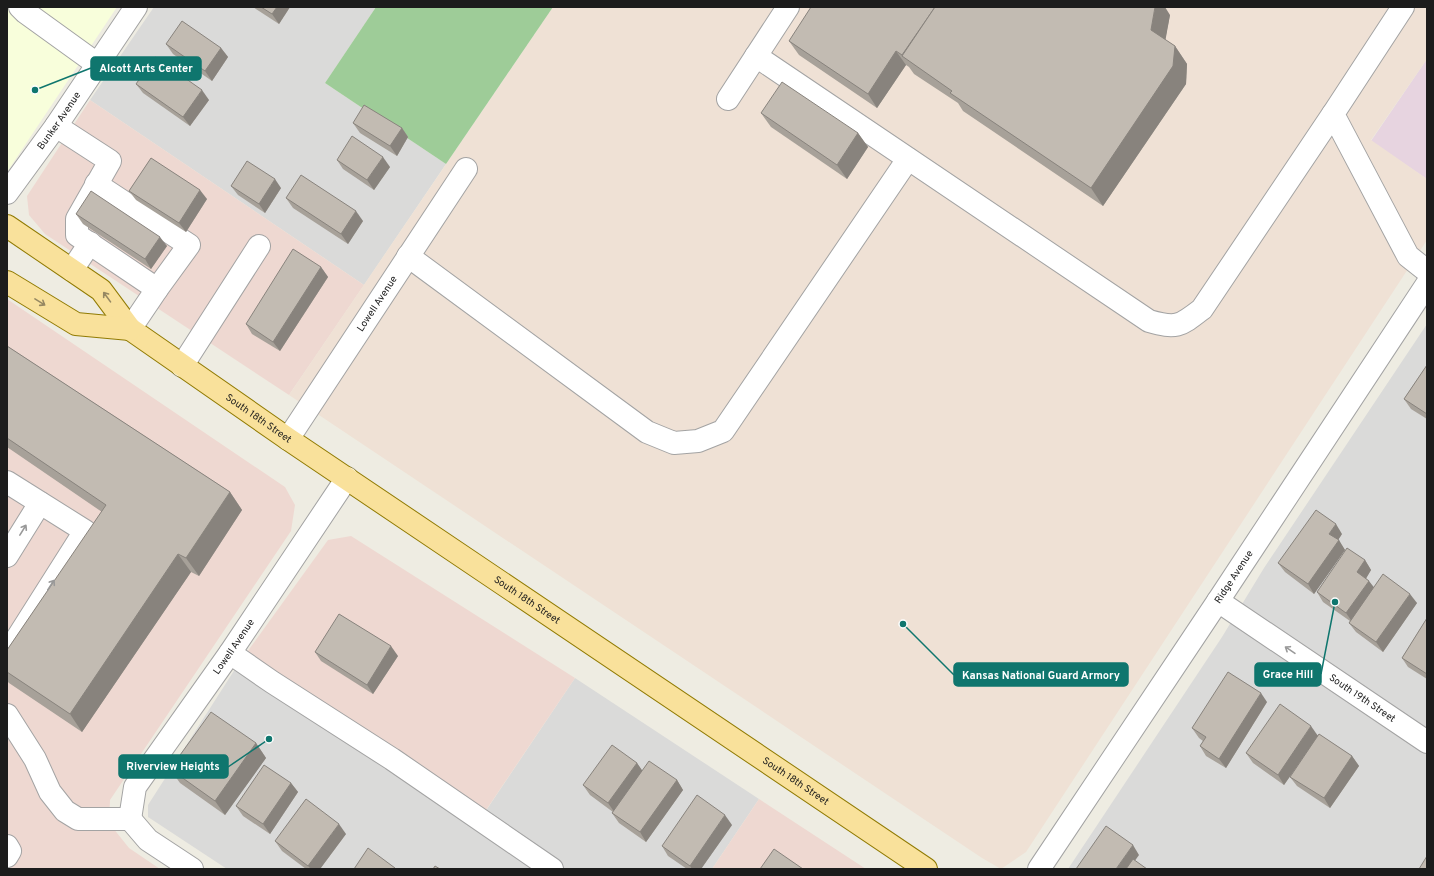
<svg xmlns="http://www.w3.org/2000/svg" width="1434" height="876" font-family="Overpass,sans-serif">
  <rect width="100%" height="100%" fill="#eeece2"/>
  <g fill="#dadad9">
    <path d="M154,7H376L325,83L446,164L364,285L90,100Z"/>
    <path d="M1427,324V869H1068L1222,637L1264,568Z"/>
    <path d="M237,666L477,824L575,678L759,799L712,869H227L148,817V805Z"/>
  </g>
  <g fill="#eed8d1">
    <path d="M90,100L364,285L289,395L45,234L29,215L27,196Z"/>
    <path d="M7,299L285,487L295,505L291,531L110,800L109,823L129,848L160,869H7Z"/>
    <path d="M351,536L575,678L476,825L237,666L328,540Z"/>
    <path d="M759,799L866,869H712Z"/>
  </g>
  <path fill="#e7d4e0" d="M1427,59V179L1371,141Z"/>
  <path fill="#f8fedb" d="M7,7H117L7,172Z"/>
  <path fill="#efe1d5" d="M553,7H1427V59L1371,140L1427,179V240L1026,852L1001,869L982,858L289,395Z"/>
  <path fill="#9ecc98" d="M376,7H553L446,164L325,83Z"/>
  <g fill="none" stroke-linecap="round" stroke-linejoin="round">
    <defs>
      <g id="minor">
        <path d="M20,7L25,12L97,64"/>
        <path d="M1403,7L1333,114L1408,256L1427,271"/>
        <path d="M756,56L1149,321C1177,329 1180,326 1202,309L1333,114"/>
        <path d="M728,99L788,7"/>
        <path d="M56,126L110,161L77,219V235L157,289L130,329"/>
        <path d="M96,184L189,245L157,289"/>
        <path id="s1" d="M7,193L56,126L136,7"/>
        <path d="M408,256L647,432L674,443L698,441L723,431L908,159"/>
        <path d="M72,270L90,243"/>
        <path d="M182,366L259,246"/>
        <path id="s2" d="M288,439L466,169"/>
        <path d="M7,482L85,531L7,654"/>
        <path d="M7,556L40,503"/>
        <path id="s3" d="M1218,601L1427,742"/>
        <path d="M230,653L272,682L392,759L552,869"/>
        <path d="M7,715L35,759L50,792L65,811L78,819H130"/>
        <path id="s4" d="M130,819L135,787L230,653L347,478"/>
        <path d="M130,819L148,840L192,869"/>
        <path d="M7,846L10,851L7,856"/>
        <path id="s5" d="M1039,869L1218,601L1427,284"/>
      </g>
      <g id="major">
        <path id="s6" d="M7,226L101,290L130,329L288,439L926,869"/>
        <path d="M7,282L76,324L130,329"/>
      </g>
    </defs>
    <use href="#minor" stroke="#a3a3a3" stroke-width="24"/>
    <use href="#major" stroke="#917b03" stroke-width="24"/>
    <use href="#minor" stroke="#fff" stroke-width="22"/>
    <use href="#major" stroke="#f9e19b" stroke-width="22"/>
  </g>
  <g fill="#a7a199">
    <path d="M253,7H290L279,24Z"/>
    <path d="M1170,15L1165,40L1175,46L1187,64L1186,84L1103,206L963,111L958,103L914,74L909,67L906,65L877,108L799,55L789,41Z"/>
    <path d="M166,44L221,48L228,57L212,81L173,54Z"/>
    <path d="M136,84L209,100L190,126L143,93Z"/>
    <path d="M761,113L858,133L868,147L847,179L771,127Z"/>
    <path d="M353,123L402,128L408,137L397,156L360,133Z"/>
    <path d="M337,160L390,167L374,190L343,169Z"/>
    <path d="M231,186L281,188L265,213L238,195Z"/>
    <path d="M129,191L207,199L186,232L136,200Z"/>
    <path d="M286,198L363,221L348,244L293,208Z"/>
    <path d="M76,214L167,246L151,269L83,224Z"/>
    <path d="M321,267L328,277L280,351L252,334L246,324Z"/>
    <path d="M7,346L230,492L242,510L199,576L191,572L82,732L9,683L7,681V650L102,512L7,447Z"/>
    <path d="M1427,365V419L1411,409L1404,399Z"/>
    <path d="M1342,534L1338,540L1345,550L1314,594L1285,572L1278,563Z"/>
    <path d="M1365,560L1371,570L1366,578L1374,588L1417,603L1383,652L1356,632L1349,623L1350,621L1323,602L1317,592Z"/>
    <path d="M1427,618V679L1408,667L1402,658Z"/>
    <path d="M315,652L398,656L373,694L321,661Z"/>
    <path d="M1267,702L1226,768L1206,756L1200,746L1203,741L1199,738L1192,728Z"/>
    <path d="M1318,735L1352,756L1359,766L1330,808L1297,786L1290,777L1300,762L1284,785L1253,763L1246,753Z"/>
    <path d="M256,743L266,758L225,815L180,783L170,769Z"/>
    <path d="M637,763L642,771L677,780L683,790L646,842L619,823L612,813L613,812L590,795L583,785Z"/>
    <path d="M291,783L298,792L270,834L243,816L236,806Z"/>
    <path d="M732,825L701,869H687L668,856L662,846Z"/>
    <path d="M346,834L320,869H306L282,851L275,841Z"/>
  </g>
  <g fill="#88837d">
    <path d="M277,7H290L279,24L272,14Z"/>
    <path d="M1155,7H1165L1170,15L1164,48L1151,30Z"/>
    <path d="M1175,46L1187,64L1186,84L1103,206L1091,188Z"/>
    <path d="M221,48L228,57L212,81L205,71Z"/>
    <path d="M896,51L906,65L877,108L868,94Z"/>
    <path d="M202,90L209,100L190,126L183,117Z"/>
    <path d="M402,128L408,137L397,156L390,146Z"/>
    <path d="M858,133L868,147L847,179L837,165Z"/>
    <path d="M383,157L390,167L374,190L367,180Z"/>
    <path d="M275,179L281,188L265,213L259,204Z"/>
    <path d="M200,190L207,199L186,232L179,223Z"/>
    <path d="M356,211L363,221L348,244L341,234Z"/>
    <path d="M160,237L167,246L151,269L145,259Z"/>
    <path d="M321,267L328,277L280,351L273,342Z"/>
    <path d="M230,492L242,510L199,576L186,558Z"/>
    <path d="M1336,524L1342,534L1336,543L1329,534Z"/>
    <path d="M1339,540L1345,550L1314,594L1308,584Z"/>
    <path d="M178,554L191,572L82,732L70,714Z"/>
    <path d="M1365,560L1371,570L1364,582L1357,572Z"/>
    <path d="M1369,581L1376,590L1353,623L1346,613Z"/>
    <path d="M1410,594L1417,603L1383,652L1376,642Z"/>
    <path d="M391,646L398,656L373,694L367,685Z"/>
    <path d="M1261,693L1267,702L1226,768L1219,759Z"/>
    <path d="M1311,726L1318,736L1284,785L1278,775Z"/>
    <path d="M256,743L266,758L225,815L215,801Z"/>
    <path d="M1352,756L1359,766L1330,808L1324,798Z"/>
    <path d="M637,763L644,773L615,813L608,803Z"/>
    <path d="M677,780L683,790L646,842L640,832Z"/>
    <path d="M291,783L298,792L270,834L263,824Z"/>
    <path d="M725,815L732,825L701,869H692L690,866Z"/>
    <path d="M339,824L346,834L320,869H311L308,866Z"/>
    <path d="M1133,845L1139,855L1129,869H1116Z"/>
  </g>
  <g fill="#c2bbb2" stroke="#88837d">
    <path d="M261,7H277L272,14Z"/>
    <path d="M811,7H935L902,55L896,51L868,94L789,41Z"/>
    <path d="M935,7H1155L1151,30L1175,46L1173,66L1091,188L950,93L952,91L902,56Z"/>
    <path d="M182,21L221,48L205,71L166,44Z"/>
    <path d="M155,57L202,90L183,117L136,84Z"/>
    <path d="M782,82L858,133L837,165L761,113Z"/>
    <path d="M364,105L402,128L390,146L353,123Z"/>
    <path d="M352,136L383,157L367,180L337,160Z"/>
    <path d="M151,158L200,190L179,223L129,191Z"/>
    <path d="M247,161L275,179L259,204L231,186Z"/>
    <path d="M301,175L356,211L341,234L286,198Z"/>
    <path d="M91,191L160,237L145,259L76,214Z"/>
    <path d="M293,249L321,267L273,342L246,324Z"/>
    <path d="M7,346L230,492L186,558L178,554L70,714L7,672V650L106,505L7,438Z"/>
    <path d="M1427,365V414L1404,399Z"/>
    <path d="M1316,510L1336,524L1329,534L1339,540L1308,584L1278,563Z"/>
    <path d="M1347,548L1365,560L1357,572L1369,581L1346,613L1317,592Z"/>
    <path d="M1383,574L1410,594L1376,642L1349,623Z"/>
    <path d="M339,614L391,646L367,685L315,652Z"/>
    <path d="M1427,618V674L1402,658Z"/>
    <path d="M1228,672L1261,693L1219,759L1200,746L1206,737L1192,728Z"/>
    <path d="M1280,704L1311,726L1278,775L1246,753Z"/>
    <path d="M211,712L256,743L215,801L170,769Z"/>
    <path d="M1319,734L1352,756L1324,798L1290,777Z"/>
    <path d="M612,745L637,763L608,803L583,785Z"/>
    <path d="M649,761L677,780L640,832L612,813Z"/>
    <path d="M264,765L291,783L263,824L236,806Z"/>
    <path d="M697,795L725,815L690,866L662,846Z"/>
    <path d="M306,799L339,824L308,866L275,841Z"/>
    <path d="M1106,826L1133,845L1116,869H1076Z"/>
    <path d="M368,848L395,868L394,869H354Z"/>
    <path d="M774,849L803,869H760Z"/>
    <path d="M1427,856V869H1419Z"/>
    <path d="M1133,859L1147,869H1126Z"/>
    <path d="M435,866L440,869H433Z"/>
  </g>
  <defs><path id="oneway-shaft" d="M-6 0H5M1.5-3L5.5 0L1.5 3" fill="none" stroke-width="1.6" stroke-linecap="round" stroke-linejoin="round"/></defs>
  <g stroke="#968862">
    <use href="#oneway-shaft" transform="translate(107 297) rotate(-126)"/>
    <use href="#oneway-shaft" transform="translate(40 302) rotate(32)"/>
  </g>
  <g stroke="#999">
    <use href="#oneway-shaft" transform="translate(23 530) rotate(-58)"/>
    <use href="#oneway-shaft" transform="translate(51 585) rotate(-57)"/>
    <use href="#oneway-shaft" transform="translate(1290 650) rotate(-146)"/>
  </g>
  <g text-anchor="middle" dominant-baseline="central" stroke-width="4" stroke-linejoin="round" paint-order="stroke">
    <g font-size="10" fill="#1c1c1c" stroke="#fff">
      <text stroke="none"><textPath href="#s1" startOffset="89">Bunker Avenue</textPath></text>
      <text stroke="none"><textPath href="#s2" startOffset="162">Lowell Avenue</textPath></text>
      <text stroke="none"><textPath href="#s6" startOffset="319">South 18th Street</textPath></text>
      <text stroke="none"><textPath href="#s5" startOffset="351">Ridge Avenue</textPath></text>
      <text stroke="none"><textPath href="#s6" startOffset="643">South 18th Street</textPath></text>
      <text stroke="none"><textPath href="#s4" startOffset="204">Lowell Avenue</textPath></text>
      <text stroke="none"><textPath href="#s3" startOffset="174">South 19th Street</textPath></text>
      <text stroke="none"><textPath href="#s6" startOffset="967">South 18th Street</textPath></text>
    </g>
  </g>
  <path fill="none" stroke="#0f766e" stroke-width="1.5" d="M35 90L91 68M1335 602L1321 674M903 624L954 675M269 739L228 767"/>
  <g fill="#0f766e" stroke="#fff" stroke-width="1.5">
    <circle cx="35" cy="90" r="4"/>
    <circle cx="1335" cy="602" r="4"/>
    <circle cx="903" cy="624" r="4"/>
    <circle cx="269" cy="739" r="4"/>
  </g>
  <g fill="#0f766e" stroke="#0f766e" stroke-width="1.5">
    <rect x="91" y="57" width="110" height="23" rx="4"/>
    <rect x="1255" y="663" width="66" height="23" rx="4"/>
    <rect x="954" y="663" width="174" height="23" rx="4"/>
    <rect x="119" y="755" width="109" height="23" rx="4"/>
  </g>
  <g font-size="11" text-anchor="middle" font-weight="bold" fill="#fff">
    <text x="146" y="72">Alcott Arts Center</text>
    <text x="1288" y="678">Grace Hill</text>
    <text x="1041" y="679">Kansas National Guard Armory</text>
    <text x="173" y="770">Riverview Heights</text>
  </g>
  <rect width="1434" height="876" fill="none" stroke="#1c1c1c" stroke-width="16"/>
</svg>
